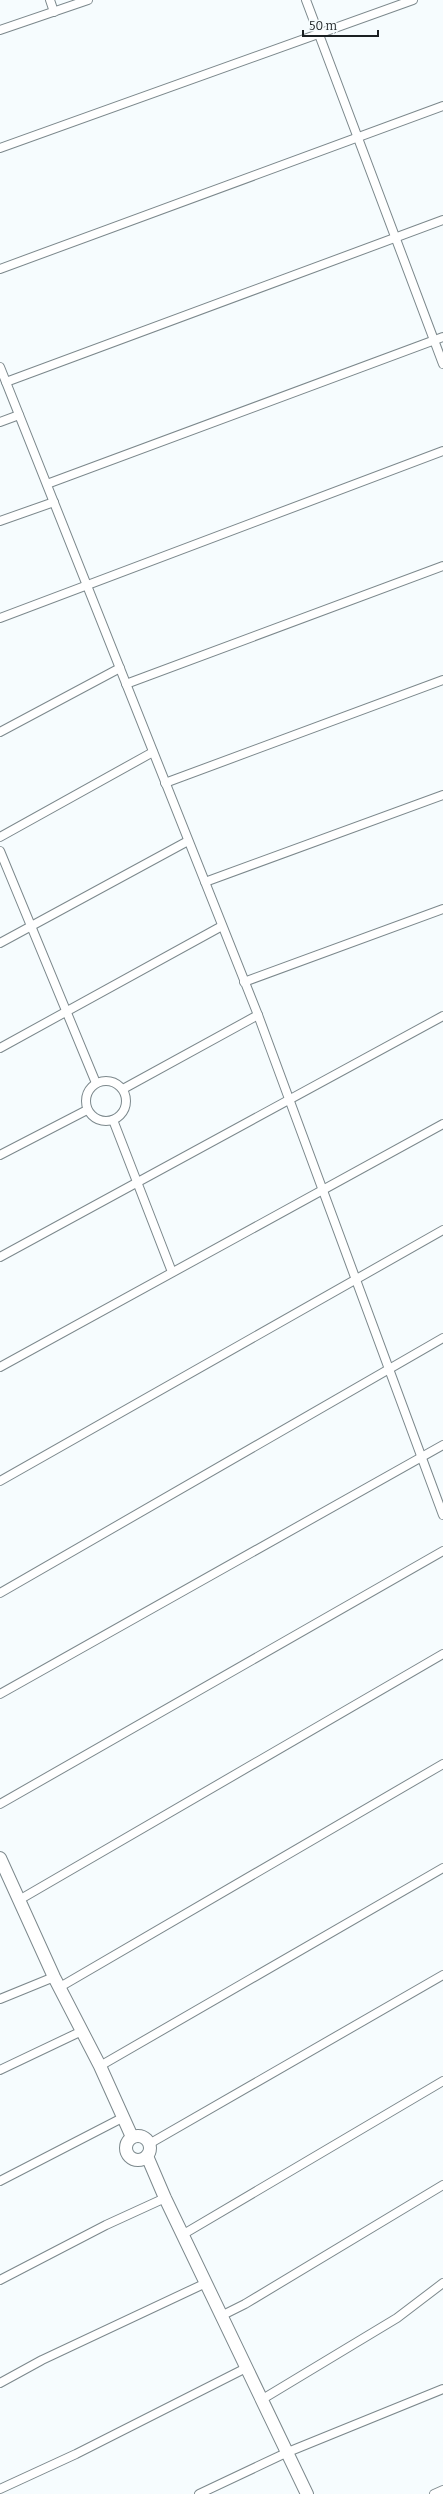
<svg xmlns="http://www.w3.org/2000/svg" width="443" height="2494" font-family="Bitter,serif">
  <rect width="100%" height="100%" fill="#f6fcfe"/>
  <g fill="none" stroke-linecap="round" stroke-linejoin="round">
    <defs>
      <g id="street">
        <path d="M50,0L54,12"/>
        <path d="M306,0L443,364"/>
        <path d="M0,30L88,0"/>
        <path d="M0,148L413,0"/>
        <path d="M0,269L443,106"/>
        <path d="M0,367L258,1015L443,1515"/>
        <path d="M6,382L443,220"/>
        <path d="M0,422L19,415"/>
        <path d="M47,484L443,337"/>
        <path d="M0,521L54,502"/>
        <path d="M0,618L443,451"/>
        <path d="M126,684L443,566"/>
        <path d="M0,732L120,668"/>
        <path d="M165,783L443,680"/>
        <path d="M0,837L153,752"/>
        <path d="M0,851L96,1083"/>
        <path d="M205,882L443,795"/>
        <path d="M0,943L188,841"/>
        <path d="M244,982L443,909"/>
        <path d="M0,1048L222,926"/>
        <circle cx="106" cy="1101" r="20"/>
        <path d="M123,1089L258,1015"/>
        <path d="M113,1120L172,1272"/>
        <path d="M0,1155L87,1110"/>
        <path d="M0,1257L443,1016"/>
        <path d="M0,1367L443,1124"/>
        <path d="M0,1481L443,1230"/>
        <path d="M0,1593L443,1338"/>
        <path d="M0,1694L443,1445"/>
        <path d="M0,1804L443,1551"/>
        <path d="M19,1900L443,1654"/>
        <path d="M60,1987L443,1764"/>
        <path d="M0,1999L54,1977"/>
        <path d="M100,2066L443,1868"/>
        <path d="M0,2070L82,2031"/>
        <path d="M149,2144L443,1975"/>
        <path d="M0,2181L124,2117"/>
        <path d="M182,2235L443,2081"/>
        <path d="M0,2280L106,2225L165,2198"/>
        <path d="M221,2316L245,2304L443,2185"/>
        <path d="M0,2383L42,2360L206,2283"/>
        <path d="M261,2400L397,2318L443,2283"/>
        <path d="M0,2489L76,2454L246,2368"/>
        <path d="M199,2494L288,2452L443,2389"/>
        <path d="M434,2494L443,2490"/>
      </g>
      <g id="secondary">
        <path d="M0,1858L54,1977L100,2066L132,2137"/>
        <circle cx="138" cy="2148" r="12"/>
        <path d="M147,2156L165,2198L307,2494"/>
      </g>
    </defs>
    <use href="#street" stroke="#7c888c" stroke-width="10"/>
    <use href="#secondary" stroke="#7c888c" stroke-width="14"/>
    <use href="#street" stroke="#fff" stroke-width="8"/>
    <use href="#secondary" stroke="#fff" stroke-width="12"/>
  </g>
  <path d="M303 30v6h75v-6" fill="none" stroke="#1b2022" stroke-width="2"/>
  <text x="309" y="30" font-size="12" fill="#1b2022" stroke="#f6fcfe" stroke-width="3" paint-order="stroke">50 m</text>
</svg>
